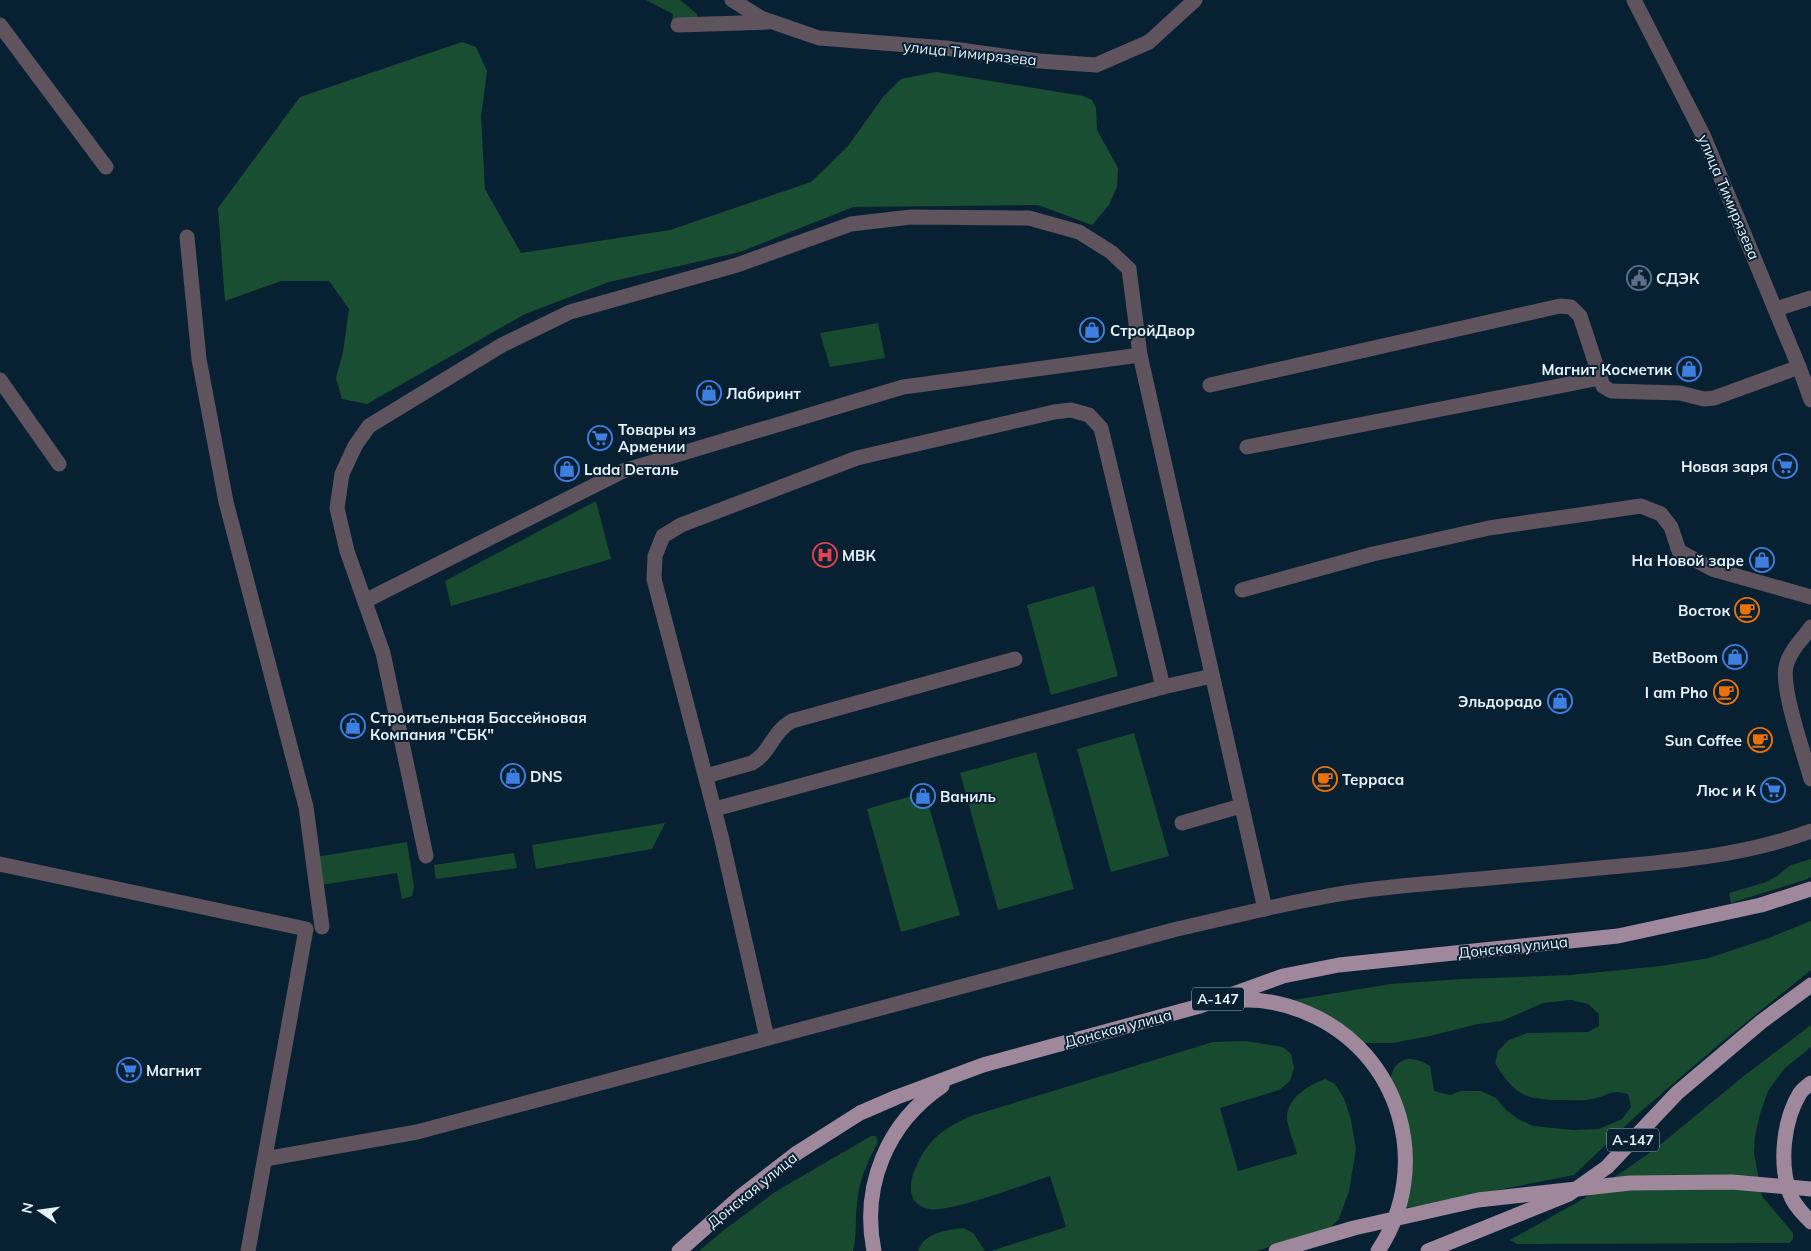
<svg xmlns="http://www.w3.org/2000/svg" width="1811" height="1251" font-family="Mulish,sans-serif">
  <rect width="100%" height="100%" fill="#072032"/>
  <g fill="#174a2e">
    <path d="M646,0H680L697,14L698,24L671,26L673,14Z"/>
    <path d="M878,323L885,358L830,367L820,333Z"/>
    <path d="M596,501L611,559L451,606L445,581Z"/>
    <path d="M1094,586L1118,676L1051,695L1027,605Z"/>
    <path d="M1134,733L1169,856L1111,872L1077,749Z"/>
    <path d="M1036,752L1074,889L998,910L960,773Z"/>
    <path d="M925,792L960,915L901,932L867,809Z"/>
    <path d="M665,823L652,849L536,869L532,845Z"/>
    <path d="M407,842L414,887L412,896L402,899L397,873L321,885L316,857Z"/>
    <path d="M514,853L517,868L436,879L434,865Z"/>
    <path d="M1811,859V877L1808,879L1731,903L1729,893L1766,882L1777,876L1791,865Z"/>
    <path d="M1811,921V970L1722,1042L1639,1113L1574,1175L1401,1209L1406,1187L1390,1084C1392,1058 1410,1053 1430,1066L1434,1091L1450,1095L1461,1091H1481L1496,1098L1506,1110L1518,1119L1533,1126L1574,1130L1599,1129L1622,1119L1631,1107L1628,1094C1607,1089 1610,1096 1592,1099C1582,1101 1570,1100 1561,1100C1524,1100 1514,1094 1495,1063L1498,1051L1509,1040L1527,1033L1588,1032L1599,1026V1014L1588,1004L1571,1000L1543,1003L1502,1021L1478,1024L1430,1036L1392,1043H1362C1342,1022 1319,1010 1293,1000L1391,984L1462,979L1570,975L1661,966L1709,958L1769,938Z"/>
    <path d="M1811,1025V1047L1784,1069L1768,1091L1760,1114L1755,1136L1754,1153L1762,1196L1793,1233V1239L1790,1243L1517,1244L1510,1240L1583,1199L1655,1149L1745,1075Z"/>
    <path d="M1246,1041L1283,1047L1291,1054L1294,1068L1290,1081L1279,1090L1220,1108L1238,1171L1297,1154C1295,1144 1286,1125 1287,1115C1289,1097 1310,1084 1325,1079L1335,1084L1344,1098L1351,1120L1356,1149L1349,1191L1339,1219L1328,1230L1256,1251H991L1066,1227L1050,1176C1025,1184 950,1213 929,1209C893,1202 919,1153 935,1138C946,1128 957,1122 971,1116L1213,1042Z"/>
    <path d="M871,1136H876L878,1142C867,1163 859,1180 857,1204C855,1220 857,1235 853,1251H699L724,1230L775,1192Z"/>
    <path d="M963,1228L973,1233L985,1251H918C924,1233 946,1230 963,1228Z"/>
  </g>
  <path fill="#1a4e32" d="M462,42L476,47L487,71L481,117L485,189L521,253L670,230L811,182L848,146L883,97L901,79L936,72L1083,96L1092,100L1096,108L1097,130L1118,168L1117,187L1109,205L1092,225L1038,205L853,207L740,252L609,282L525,314L367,404L342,399L336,378L343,352L349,309L329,281H281L225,301L218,208L300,97Z"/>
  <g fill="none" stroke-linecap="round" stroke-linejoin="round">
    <g stroke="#5f535d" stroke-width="15">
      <path d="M732,0L761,18L819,38L946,48L1039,61L1096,65L1149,42L1195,0"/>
      <path d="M1634,0L1704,137L1799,367L1811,400"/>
      <path d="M0,25L106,167"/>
      <path d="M678,25L768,22"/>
      <path d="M187,237L199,359L226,502L306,807L322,927"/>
      <path d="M1776,309L1811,298"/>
      <path d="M1140,355L1265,909"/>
      <path d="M0,380L59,464"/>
      <path d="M1210,385L1560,306L1571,307L1580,316L1603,386L1611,391L1680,393L1704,399L1714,398L1799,367"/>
      <path d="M1247,447L1600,378"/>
      <path d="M1242,590L1373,554L1489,528L1641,506L1661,514L1671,527L1679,551L1712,569L1811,597"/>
      <path d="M365,601L623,471L903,387L1140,355L1129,269L1111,252L1079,232L1029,218L911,217L851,224L737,265L570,312L502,345L369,426L355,446L342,474L337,508L347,551L383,653L426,856"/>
      <path d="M1811,627C1802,640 1790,650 1786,666C1781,689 1804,754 1811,779"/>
      <path d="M706,776L752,763C771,752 772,732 792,721L1015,659"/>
      <path d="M715,809L1163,687"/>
      <path d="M1182,823L1241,806"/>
      <path d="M0,864L306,929L248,1251"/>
      <path d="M767,1038L721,836L654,579L655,556L663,536L681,525L857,458L1054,412L1071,410L1089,415L1101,428L1163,687L1212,676"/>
      <path d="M265,1159L417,1132L1177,929C1248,913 1319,894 1392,887C1461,880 1530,875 1599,868C1670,862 1744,856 1811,831"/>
    </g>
    <g stroke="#a0889c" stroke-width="15">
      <path d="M1225,1002C1252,997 1281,1002 1307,1013C1401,1052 1434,1167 1378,1251"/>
      <path d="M1811,1083C1807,1086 1803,1089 1800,1093C1783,1121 1779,1164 1790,1194C1794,1205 1803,1214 1811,1222"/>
      <path d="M679,1251L740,1197L797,1153L860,1113L897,1097L983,1065L1200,1006L1283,976L1339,965L1618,936L1761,905L1811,889"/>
      <path d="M874,1251C861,1186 887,1123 942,1086"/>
      <path d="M1428,1251L1569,1194L1607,1167L1677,1093L1761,1022L1811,985"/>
    </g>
    <path stroke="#a0889c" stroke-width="15" d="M1276,1251L1354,1228L1478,1200L1630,1183L1732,1182L1811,1189"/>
  </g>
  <defs>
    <symbol id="civic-ring" viewBox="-11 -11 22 22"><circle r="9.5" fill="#072032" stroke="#5c6f8a" stroke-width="1.5"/><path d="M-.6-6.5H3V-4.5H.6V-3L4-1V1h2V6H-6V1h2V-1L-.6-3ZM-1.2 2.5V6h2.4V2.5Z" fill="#5c6f8a"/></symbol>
    <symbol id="shop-ring" viewBox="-11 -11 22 22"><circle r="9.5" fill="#072032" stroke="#3f7fe0" stroke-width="1.5"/><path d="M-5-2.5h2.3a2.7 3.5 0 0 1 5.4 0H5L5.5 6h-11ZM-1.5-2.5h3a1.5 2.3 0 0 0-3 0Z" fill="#3f7fe0"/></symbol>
    <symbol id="supermarket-ring" viewBox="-11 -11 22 22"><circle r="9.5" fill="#072032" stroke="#3f7fe0" stroke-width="1.5"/><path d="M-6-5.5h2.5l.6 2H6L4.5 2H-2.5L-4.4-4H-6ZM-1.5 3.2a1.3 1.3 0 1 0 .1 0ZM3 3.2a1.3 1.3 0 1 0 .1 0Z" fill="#3f7fe0"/></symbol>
    <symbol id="hospital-ring" viewBox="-11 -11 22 22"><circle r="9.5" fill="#072032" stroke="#e0444e" stroke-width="1.5"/><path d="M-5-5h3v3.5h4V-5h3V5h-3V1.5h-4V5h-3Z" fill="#e0444e"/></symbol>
    <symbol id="cafe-ring" viewBox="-11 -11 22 22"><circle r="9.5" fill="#072032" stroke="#e8710a" stroke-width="1.5"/><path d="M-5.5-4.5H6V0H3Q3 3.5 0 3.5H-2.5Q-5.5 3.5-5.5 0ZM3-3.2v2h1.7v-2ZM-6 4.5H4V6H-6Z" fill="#e8710a"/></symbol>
  </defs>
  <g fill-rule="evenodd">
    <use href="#civic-ring" x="1625" y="264" width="28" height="28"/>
    <use href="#shop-ring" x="1078" y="316" width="28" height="28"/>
    <use href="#shop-ring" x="1675" y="355" width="28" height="28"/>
    <use href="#shop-ring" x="695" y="379" width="28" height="28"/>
    <use href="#supermarket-ring" x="586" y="424" width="28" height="28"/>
    <use href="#supermarket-ring" x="1771" y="452" width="28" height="28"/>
    <use href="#shop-ring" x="553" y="455" width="28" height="28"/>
    <use href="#hospital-ring" x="811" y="541" width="28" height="28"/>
    <use href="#shop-ring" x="1748" y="546" width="28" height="28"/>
    <use href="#cafe-ring" x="1733" y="596" width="28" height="28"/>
    <use href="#shop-ring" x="1721" y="643" width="28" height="28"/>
    <use href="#cafe-ring" x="1712" y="678" width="28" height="28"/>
    <use href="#shop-ring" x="1546" y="687" width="28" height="28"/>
    <use href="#shop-ring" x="339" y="712" width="28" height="28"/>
    <use href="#cafe-ring" x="1746" y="726" width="28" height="28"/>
    <use href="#shop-ring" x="499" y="762" width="28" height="28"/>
    <use href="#cafe-ring" x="1311" y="765" width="28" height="28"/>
    <use href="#supermarket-ring" x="1759" y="776" width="28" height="28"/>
    <use href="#shop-ring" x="909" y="782" width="28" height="28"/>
    <use href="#supermarket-ring" x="115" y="1056" width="28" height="28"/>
  </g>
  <g text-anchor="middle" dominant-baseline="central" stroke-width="4" stroke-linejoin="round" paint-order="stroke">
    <g fill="#072032" stroke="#a3b3bf" stroke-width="1">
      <rect x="1192" y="987.5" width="52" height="23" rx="4"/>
      <rect x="1607" y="1128.5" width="52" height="23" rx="4"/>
    </g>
    <g font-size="14" font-weight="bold" fill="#e6f2fc">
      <text x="1218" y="999">А-147</text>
      <text x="1633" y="1140">А-147</text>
    </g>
    <g font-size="15" fill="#e6f2fc" stroke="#072032">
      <text transform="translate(970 53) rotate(6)">улица Тимирязева</text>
      <text transform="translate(1729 197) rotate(67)">улица Тимирязева</text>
      <text transform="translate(1513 947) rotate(-6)">Донская улица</text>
      <text transform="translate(1118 1028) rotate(-15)">Донская улица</text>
      <text transform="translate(752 1190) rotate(-39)">Донская улица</text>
    </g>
    <g font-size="15" font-weight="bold" fill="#e6f2fc" stroke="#072032" text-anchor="start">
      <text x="1656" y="278">СДЭК</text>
      <text x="1110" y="330">СтройДвор</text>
      <text x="1672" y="369" text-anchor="end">Магнит Косметик</text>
      <text x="726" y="393">Лабиринт</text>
      <text x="618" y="429">Товары из<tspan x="618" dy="17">Армении</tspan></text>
      <text x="1768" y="466" text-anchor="end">Новая заря</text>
      <text x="584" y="469">Lada Dеталь</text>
      <text x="842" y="555">МВК</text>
      <text x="1744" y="560" text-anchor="end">На Новой заре</text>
      <text x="1730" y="610" text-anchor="end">Восток</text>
      <text x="1718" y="657" text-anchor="end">BetBoom</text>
      <text x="1708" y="692" text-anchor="end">I am Pho</text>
      <text x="1542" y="701" text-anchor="end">Эльдорадо</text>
      <text x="370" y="717">Строитьельная Бассейновая<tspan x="370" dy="17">Компания "СБК"</tspan></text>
      <text x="1742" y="740" text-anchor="end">Sun Coffee</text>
      <text x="530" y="776">DNS</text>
      <text x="1342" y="779">Терраса</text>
      <text x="1756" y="790" text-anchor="end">Люс и К</text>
      <text x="940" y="796">Ваниль</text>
      <text x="146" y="1070">Магнит</text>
    </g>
  </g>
  <g transform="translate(40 1211) rotate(283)" stroke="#072032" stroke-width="4" paint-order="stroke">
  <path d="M0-4L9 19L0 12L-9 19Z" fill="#e6f2fc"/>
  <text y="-8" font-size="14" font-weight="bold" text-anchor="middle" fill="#e6f2fc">N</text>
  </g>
</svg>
